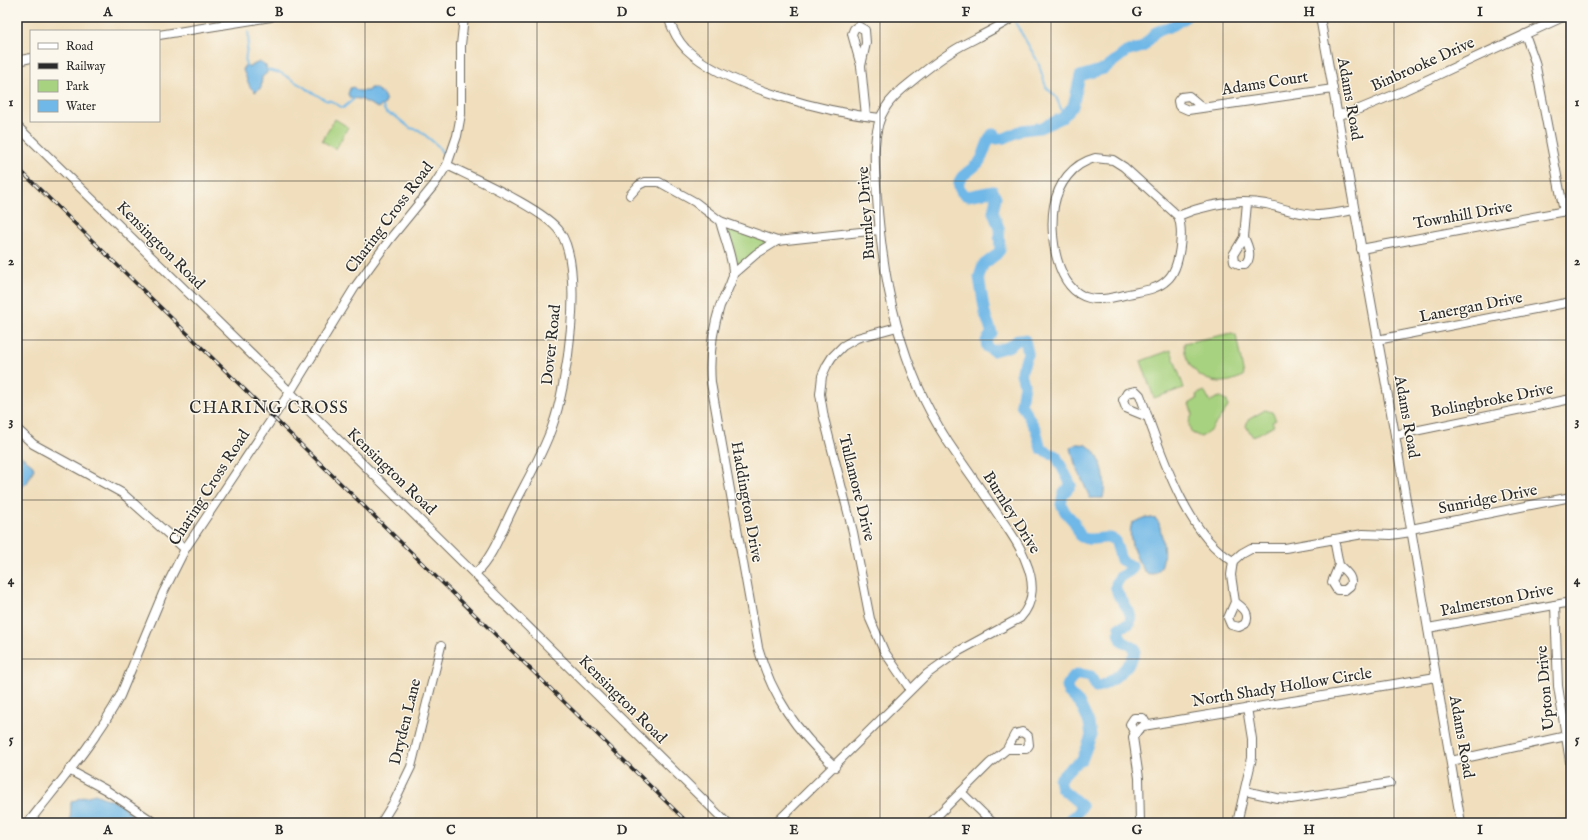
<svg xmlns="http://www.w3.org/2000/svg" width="1588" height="840" font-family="'IM FELL English',serif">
  <rect width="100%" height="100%" fill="#fbf7ec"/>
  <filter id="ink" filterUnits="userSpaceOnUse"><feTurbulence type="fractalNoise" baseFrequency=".025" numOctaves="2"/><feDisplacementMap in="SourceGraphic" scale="8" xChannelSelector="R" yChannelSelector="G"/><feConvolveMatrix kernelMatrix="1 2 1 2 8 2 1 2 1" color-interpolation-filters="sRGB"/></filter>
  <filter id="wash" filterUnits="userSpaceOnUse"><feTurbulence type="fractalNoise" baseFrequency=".012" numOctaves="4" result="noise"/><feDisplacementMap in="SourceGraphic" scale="16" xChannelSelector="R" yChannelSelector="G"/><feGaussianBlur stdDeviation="0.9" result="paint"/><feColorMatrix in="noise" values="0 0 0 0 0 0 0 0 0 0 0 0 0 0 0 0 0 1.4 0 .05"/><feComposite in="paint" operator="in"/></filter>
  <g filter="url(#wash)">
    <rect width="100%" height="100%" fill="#f0debc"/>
    <g fill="#a7d27f" stroke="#697e55">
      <path d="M335,119L348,127L336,149L322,141Z"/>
      <path d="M726,227L768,242L736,268Z"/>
      <path d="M1232,333L1236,335L1244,376C1238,378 1230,382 1223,382C1201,383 1184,365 1184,343Z"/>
      <path d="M1171,350L1184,388L1154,398L1141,361Z"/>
      <path d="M1204,391L1210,402L1216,398L1221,397L1227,401L1228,407L1210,431L1201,437L1192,433C1188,426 1188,421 1193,414L1189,404L1197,399L1196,395Z"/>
      <path d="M1265,410L1272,412L1276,420L1272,422L1274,425L1253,437L1246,426L1248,420Z"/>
    </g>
    <g fill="#6fb8e7" stroke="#4d7289">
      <path d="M259,62L263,63L266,66L267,73L262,77L261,88L255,92L250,87L243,70L244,66H251Z"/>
      <path d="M353,87L358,91H368L370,88H374C381,92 387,96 385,104L378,108L360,99L350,98L348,94L350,88Z"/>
      <path d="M1076,444C1080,444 1085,444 1088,446C1103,455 1107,482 1103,498H1090L1075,464L1071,448Z"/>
      <path d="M17,453L32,464L34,469L27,483L17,490Z"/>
      <path d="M1147,517L1156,519L1159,523C1162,537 1172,573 1148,575C1137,563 1126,538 1132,523Z"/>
      <path d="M95,794L120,804L141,823H70L71,802L80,798Z"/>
    </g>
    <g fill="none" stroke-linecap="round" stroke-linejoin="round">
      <g stroke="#6fb8e7" stroke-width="2">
        <path d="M1015,22L1038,62L1046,87L1056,97L1064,116"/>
        <path d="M246,66C243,53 251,44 248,32"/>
        <path d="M267,70L281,73L325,100L331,101L343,108L354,99"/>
        <path d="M383,107L386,113L395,116L410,128L419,130L438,146L443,154"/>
      </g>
      <path stroke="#6fb8e7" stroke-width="11" d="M1065,823L1078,813L1082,806L1061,788L1059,780L1070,768L1082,760L1091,736L1089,723L1080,704L1068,692L1067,686L1072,677L1080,674L1091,676L1096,687C1109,686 1136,662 1135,648L1122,641L1119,633L1120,627L1129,624C1138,608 1106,595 1119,578C1123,574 1128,573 1132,569V566L1121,560L1115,540C1105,534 1092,543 1081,537L1074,522L1065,512L1061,504L1063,494L1071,485L1056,456L1041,449L1036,430L1021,404L1024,384L1021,373L1028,353L1025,340L1019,339L1008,347L993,351L987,347L986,341L992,333L985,314L979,277L983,265L996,255L1000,250L999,228L993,212L996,197L993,191L968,196C960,194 956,185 961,178C967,171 975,168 980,161C985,153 986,142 992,134H995L997,139L1005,138L1022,130L1040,128L1062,118L1073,106L1080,76L1104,69L1126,52L1143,47L1156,32L1174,25L1186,17"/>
    </g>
  </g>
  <g filter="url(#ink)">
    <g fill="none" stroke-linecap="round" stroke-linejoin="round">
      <defs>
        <g id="minor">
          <path d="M668,17C672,29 677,40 686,49C726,87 825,112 880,118"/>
          <path d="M1320,17L1395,435L1461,823"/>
          <path d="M1525,34L1535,62L1564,212"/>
          <path d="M159,35L271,17"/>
          <path d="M17,61L31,58"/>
          <path d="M861,66L866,43L865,30L858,26L854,29L852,34L861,66L866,116"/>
          <path d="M1202,107L1189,96L1181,97L1178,101L1179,106L1188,110L1333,89"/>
          <path d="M1337,115L1352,112L1403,91L1563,17"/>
          <path d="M17,126L290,392L727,823"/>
          <path d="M1095,158L1113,160L1124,167L1178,216C1184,231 1180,269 1167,280C1157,290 1141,291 1128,294C1116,297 1101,301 1089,298C1056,290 1049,234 1054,206C1058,184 1072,164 1095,158Z"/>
          <path d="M447,165C473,178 546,210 560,232C585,268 567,387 552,427C541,458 524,485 510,514C500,535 492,558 475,574"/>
          <path d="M630,195L639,185L645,182H659L695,202L720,221L777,241"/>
          <path d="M1178,216C1205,205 1237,199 1266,204C1283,208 1299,215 1317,215C1329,215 1342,212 1354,210"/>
          <path d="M720,221C723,235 734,260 733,275C731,285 724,297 720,306C712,331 709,357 711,383L758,647C772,698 797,731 835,767"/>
          <path d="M1244,237C1248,246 1253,257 1245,265H1239L1234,262L1233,255L1244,237L1247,203"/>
          <path d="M1361,249L1571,210"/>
          <path d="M733,274L756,254L777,241L879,230"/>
          <path d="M897,327L857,338L843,346L832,357L827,365L822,376L820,394L824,418L853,532L870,619L884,651L910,689"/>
          <path d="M1377,340L1571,302"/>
          <path d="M1148,417L1126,408L1123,400L1127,393L1136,391L1140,395C1158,444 1185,535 1233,561"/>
          <path d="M17,429L33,444L122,493L185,549"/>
          <path d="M1395,435L1571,399"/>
          <path d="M1411,529L1571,497"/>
          <path d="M1334,539L1339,565L1332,582L1337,590H1345L1350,586C1354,577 1345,571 1339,565"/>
          <path d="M1235,602C1243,608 1251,613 1245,624L1239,627L1231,625L1228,618L1235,602L1231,575L1233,561L1242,553L1251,548H1285L1363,534L1391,535L1411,532"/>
          <path d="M1555,605L1558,686L1571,768"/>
          <path d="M1428,628L1571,602"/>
          <path d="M1135,734L1130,724L1134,718H1143L1147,725"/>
          <path d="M1451,761L1571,735"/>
          <path d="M69,770L106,790L155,823"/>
          <path d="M1245,791L1277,798L1291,799L1390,783"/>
          <path d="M961,792L993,823"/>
          <path d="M32,818L38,823"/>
          <path d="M28,823C60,782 95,742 120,696L163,593L185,549L294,386L355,287L390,239L434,185L447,165L457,136L461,114V45L464,17"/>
          <path d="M381,823L395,800L411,767L441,646"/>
          <path d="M776,823L927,674L959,651L1020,618C1035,602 1034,581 1026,562C1020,544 1007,528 997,513C981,489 964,466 948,442C900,368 883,285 877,198C875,170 870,131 886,107C892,97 902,89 911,82C927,69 943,56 961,46C978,37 997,28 1014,17"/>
          <path d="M930,823L990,763L1007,749L1015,734L1022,732L1028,736L1029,745L1026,749H1007"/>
          <path d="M1140,823L1139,778L1133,737L1138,730L1143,726L1436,677"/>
          <path d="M1237,823L1252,758V739L1247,708"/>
        </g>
      </defs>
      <use href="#minor" stroke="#706a5e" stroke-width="10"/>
      <use href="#minor" stroke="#fff" stroke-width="8"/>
      <defs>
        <path id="rail" d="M17,167L688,823"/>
      </defs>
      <use href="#rail" stroke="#2b2b2b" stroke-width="3.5"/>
      <use href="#rail" stroke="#fbf7ec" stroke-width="2" stroke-dasharray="6" stroke-linecap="butt"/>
    </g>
  </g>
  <path fill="none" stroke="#2b2b2b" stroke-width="1" stroke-opacity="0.55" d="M194,17V823M365,17V823M537,17V823M708,17V823M880,17V823M1051,17V823M1223,17V823M1394,17V823M17,181H1571M17,340H1571M17,500H1571M17,659H1571"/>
  <g text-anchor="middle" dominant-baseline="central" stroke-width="3" stroke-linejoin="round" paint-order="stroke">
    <g font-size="16" fill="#2b2b2b" stroke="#fbf7ec">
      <text transform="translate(1423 65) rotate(-24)">Binbrooke Drive</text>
      <text transform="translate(1265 84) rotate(-9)">Adams Court</text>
      <text transform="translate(1349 99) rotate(80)">Adams Road</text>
      <text transform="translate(867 213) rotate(-94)">Burnley Drive</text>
      <text transform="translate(1463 216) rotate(-10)">Townhill Drive</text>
      <text transform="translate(390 218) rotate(-53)">Charing Cross Road</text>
      <text transform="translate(160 246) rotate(45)">Kensington Road</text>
      <text transform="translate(1471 308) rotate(-11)">Lanergan Drive</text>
      <text transform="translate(552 345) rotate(-84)">Dover Road</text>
      <text transform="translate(1492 401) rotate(-11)">Bolingbroke Drive</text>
      <text transform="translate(1406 417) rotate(80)">Adams Road</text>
      <text transform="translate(391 472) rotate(44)">Kensington Road</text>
      <text transform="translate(210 488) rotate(-57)">Charing Cross Road</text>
      <text transform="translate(856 488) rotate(76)">Tullamore Drive</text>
      <text transform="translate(1488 500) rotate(-11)">Sunridge Drive</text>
      <text transform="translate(746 502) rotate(80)">Haddington Drive</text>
      <text transform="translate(1011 513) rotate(58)">Burnley Drive</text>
      <text transform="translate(1497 601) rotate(-11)">Palmerston Drive</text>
      <text transform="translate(1282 688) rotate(-9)">North Shady Hollow Circle</text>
      <text transform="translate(1546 688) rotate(-95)">Upton Drive</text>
      <text transform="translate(622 700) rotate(45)">Kensington Road</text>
      <text transform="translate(406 722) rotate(-76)">Dryden Lane</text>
      <text transform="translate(1461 737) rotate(80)">Adams Road</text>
    </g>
    <g font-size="17" letter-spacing="1" fill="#2b2b2b" stroke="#fbf7ec">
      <text x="269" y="408">CHARING CROSS</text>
    </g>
  </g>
  <rect width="1588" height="840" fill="none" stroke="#fbf7ec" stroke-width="44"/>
  <rect x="30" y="30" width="130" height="92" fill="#fbf7ec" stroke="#a8a59f"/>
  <rect x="38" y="43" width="20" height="6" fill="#ffffff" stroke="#a8a59f"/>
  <text x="66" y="50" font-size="12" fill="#2b2b2b">Road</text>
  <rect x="38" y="63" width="20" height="6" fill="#2b2b2b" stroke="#a8a59f"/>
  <text x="66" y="70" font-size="12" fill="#2b2b2b">Railway</text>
  <rect x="38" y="80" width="20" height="12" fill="#a7d27f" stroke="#a8a59f"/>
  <text x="66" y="90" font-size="12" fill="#2b2b2b">Park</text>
  <rect x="38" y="100" width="20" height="12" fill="#6fb8e7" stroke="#a8a59f"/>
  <text x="66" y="110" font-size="12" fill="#2b2b2b">Water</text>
  <rect x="22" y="22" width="1544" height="796" fill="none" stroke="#2b2b2b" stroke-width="1.5"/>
  <g font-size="13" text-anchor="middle" font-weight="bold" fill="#2b2b2b">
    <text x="108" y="16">A</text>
    <text x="279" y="16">B</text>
    <text x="451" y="16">C</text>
    <text x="622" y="16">D</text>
    <text x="794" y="16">E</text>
    <text x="966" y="16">F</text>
    <text x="1137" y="16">G</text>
    <text x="1309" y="16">H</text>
    <text x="1480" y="16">I</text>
    <text x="11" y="106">1</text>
    <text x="1577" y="106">1</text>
    <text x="11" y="265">2</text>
    <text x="1577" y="265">2</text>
    <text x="11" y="425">3</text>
    <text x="1577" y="425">3</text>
    <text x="11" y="584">4</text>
    <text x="1577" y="584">4</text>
    <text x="11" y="743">5</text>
    <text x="1577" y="743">5</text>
    <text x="108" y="834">A</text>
    <text x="279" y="834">B</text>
    <text x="451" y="834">C</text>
    <text x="622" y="834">D</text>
    <text x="794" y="834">E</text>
    <text x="966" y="834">F</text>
    <text x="1137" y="834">G</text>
    <text x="1309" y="834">H</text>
    <text x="1480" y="834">I</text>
  </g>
</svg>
